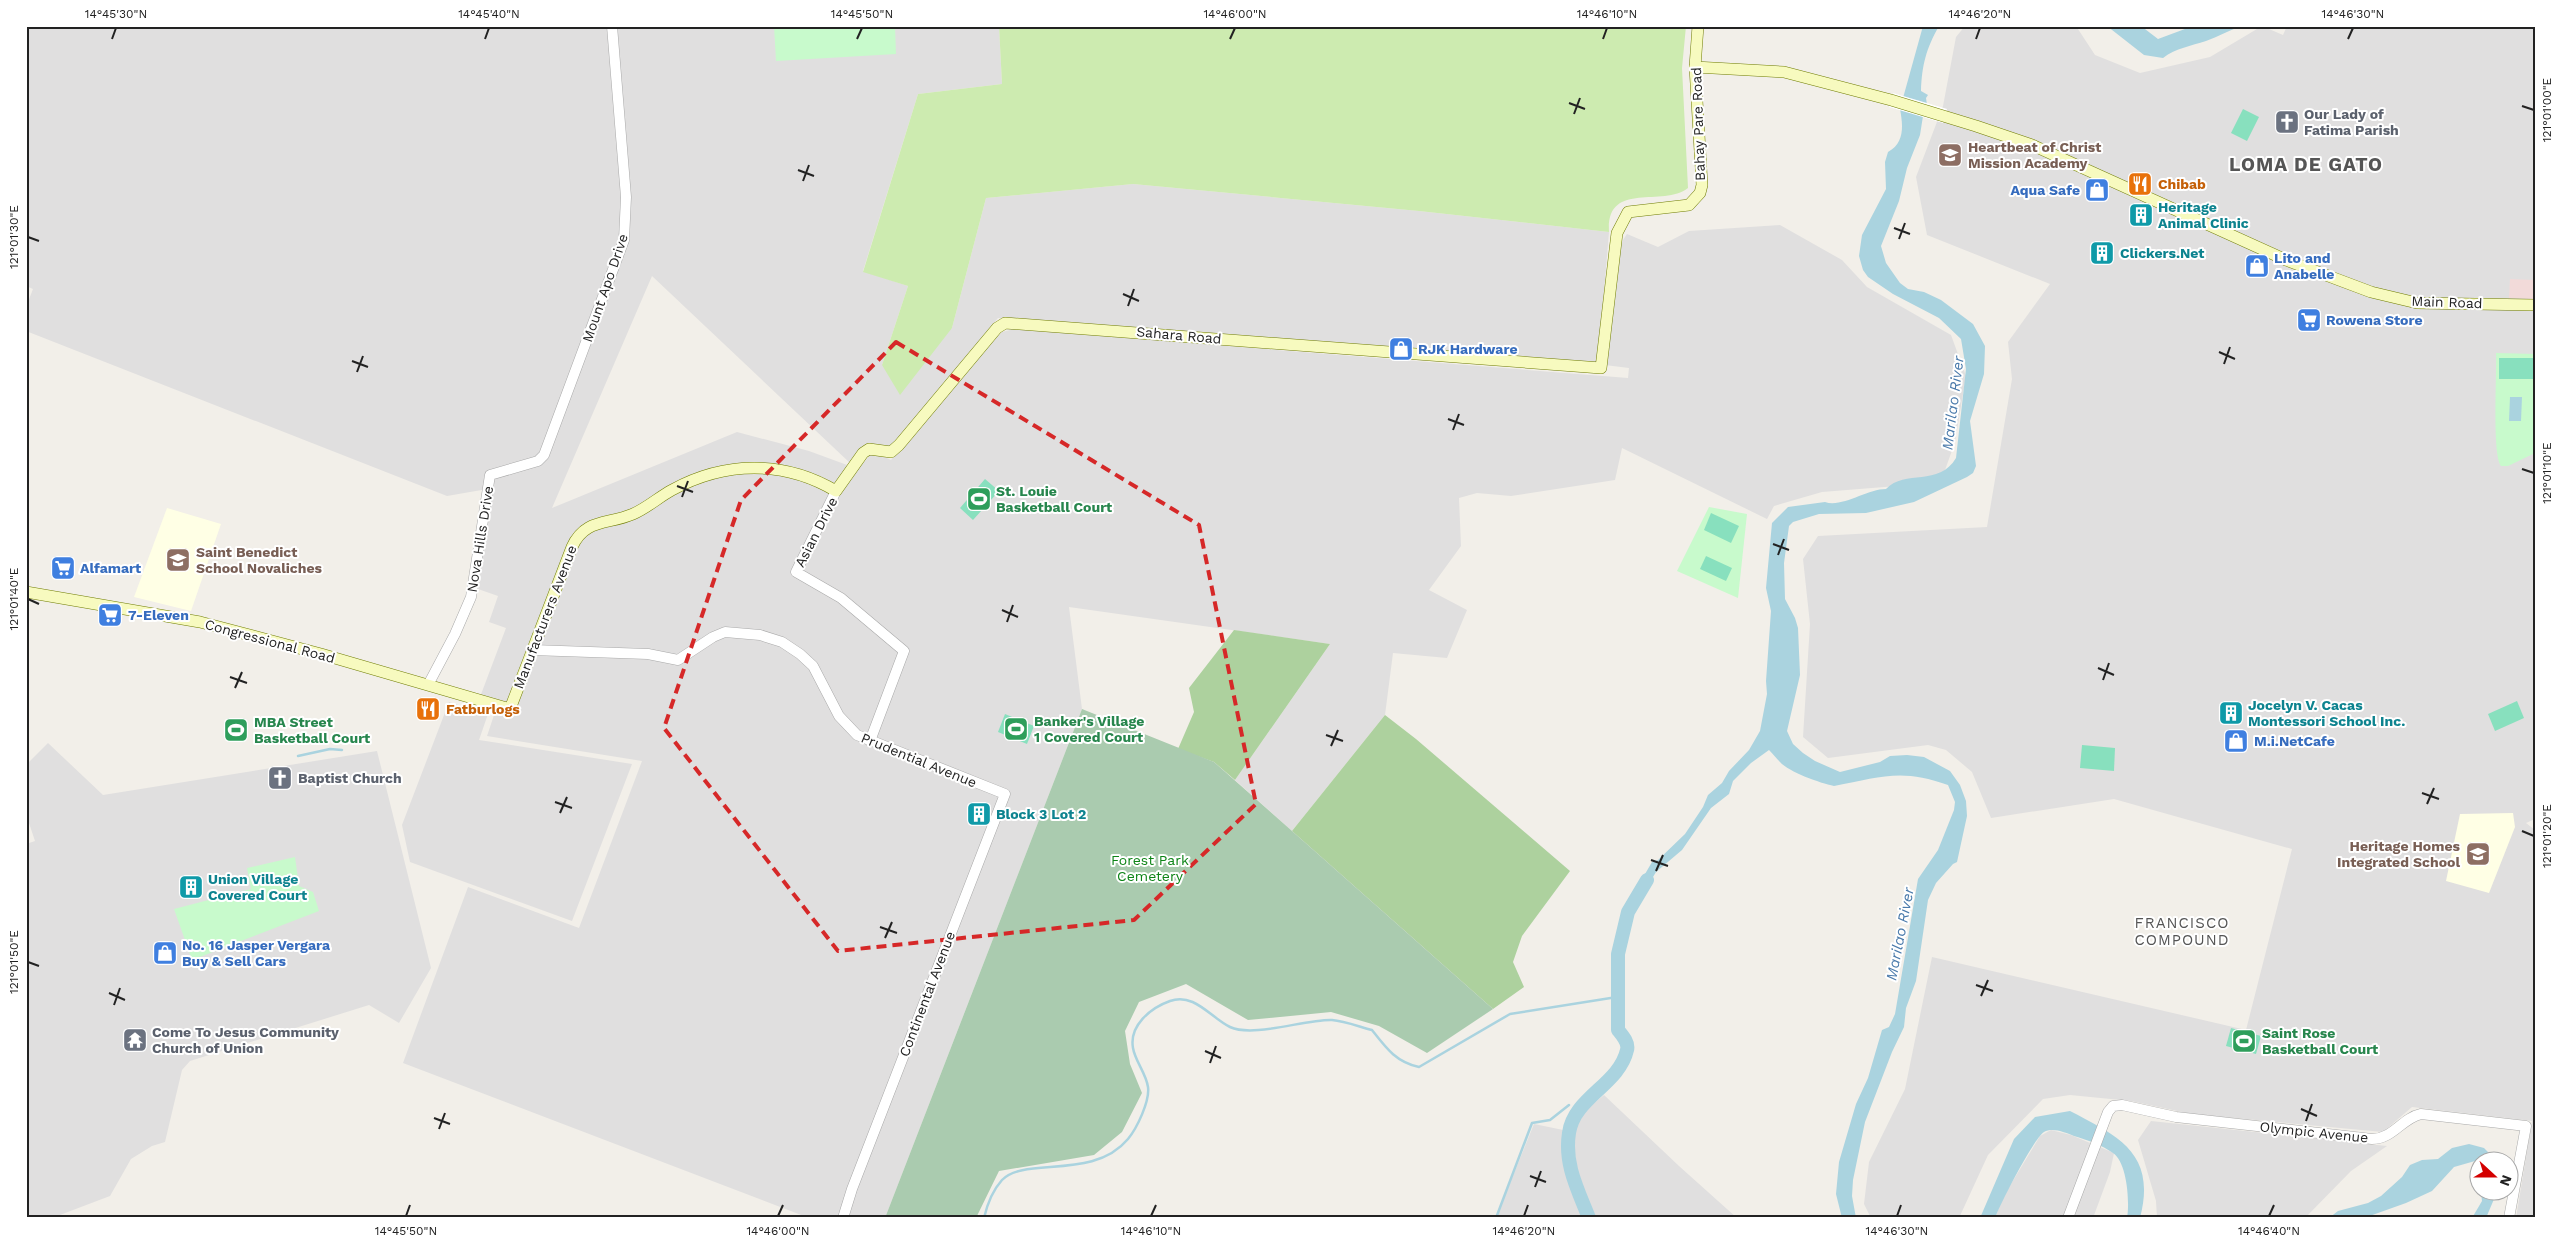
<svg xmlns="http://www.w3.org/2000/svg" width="2561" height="1244" font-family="'Work Sans',sans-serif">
  <rect width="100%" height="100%" fill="#f2efe9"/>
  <g fill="#e0dfdf">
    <path d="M26,26H999L1002,84L918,94L863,271L908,286L882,365L952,328L986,198L1133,184L1419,211L1609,232L1598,364L998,318L891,448L876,446L850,463L652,276L552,508L737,432L809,451L858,469L873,452L891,460L989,346L1002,332L1014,329L1628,378L1629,368L1605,365L1621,243L1627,234L1658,247L1689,231L1780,225L1842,260L1867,287L1951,335L1966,376L1955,442L1944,473L1897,486L1822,492L1774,506L1767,519L1622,448L1615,480L1511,496L1477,493L1459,498L1461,546L1429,590L1467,610L1447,658L1393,653L1385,715L1292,831L1235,780L1330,644L1069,607L1082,709L885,1218H809L403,1063L468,887L579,928L642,761L487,736L495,712L477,705L506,628L489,622L498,596L478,589L493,488L447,496L26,331V307L33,289L26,286Z"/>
    <path d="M1965,26H2076L2095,55L2140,73L2210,57L2262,26L2283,35L2287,26H2535V819L2526,823L2535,830V1218H2516L2532,1121L2412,1107L2383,1132L2191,1114L2131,1101L2070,1095L2043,1099L1988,1155L1959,1218H1871L1864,1204L1869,1162L1905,1089L1932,957L2246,1030L2292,849L2114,799L1991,818L1972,772L1946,750L1928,745L1828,758L1803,737L1810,624L1803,559L1818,536L1987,527L2012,379L2008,342L2050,284L1927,235L1916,177L1943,106L1956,37Z"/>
    <path d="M449,702L488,714L479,740L632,764L572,921L410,862L402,825Z"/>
    <path d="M48,743L103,795L377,751L431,968L399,1023L369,1005L190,1061L182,1070L165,1142L152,1146L131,1159L110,1196L52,1218H26V844L35,841L26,814V765Z"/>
    <path d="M1604,1095L1679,1166L1737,1218H1496L1534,1124L1573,1132L1587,1109Z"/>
    <path d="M2151,1121L2387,1146L2351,1171L2305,1218H2157L2156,1201L2138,1140Z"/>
    <path d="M2051,1130L2071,1135L2114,1153L2110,1172L2093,1218H1995L2003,1197L2040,1136Z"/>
  </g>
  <path fill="#f2dad9" d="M2510,279L2535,280V299L2509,298Z"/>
  <g fill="#ffffe5">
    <path d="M167,508L221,524L191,611L134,597Z"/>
    <path d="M2513,813L2515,827L2489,893L2446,881L2460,814Z"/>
  </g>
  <path fill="#cdebb0" d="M999,26H1686L1682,68L1688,188C1662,208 1606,180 1609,232L1419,211L1133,184L986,198L952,328L900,395L882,365L908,286L863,272L918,94L1002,84Z"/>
  <g fill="#add19e">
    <path d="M1234,630L1330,644L1235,780L1214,762L1178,749L1194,712L1189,688Z"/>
    <path d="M1385,715L1416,739L1570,871L1522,936L1513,962L1524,987L1493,1009L1292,831Z"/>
  </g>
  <path fill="#aacbaf" d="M1082,709L1214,762L1493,1009L1427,1053L1379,1026L1331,1012L1248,1020L1186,984L1139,1002L1125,1031L1130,1064L1142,1093L1122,1132L1094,1155L999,1171L976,1218H885Z"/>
  <g fill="#c8facc">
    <path d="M774,26H895L896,54L776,61Z"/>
    <path d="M2496,353L2535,354V453L2508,466H2501C2492,453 2497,373 2496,353Z"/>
    <path d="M1709,507L1747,514L1738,598L1677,571Z"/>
    <path d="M295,857L299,886L313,892L319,911L192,960L174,909L251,889L247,868Z"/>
  </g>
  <g fill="#88e0be">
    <path d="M2243,109L2259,117L2247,141L2231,133Z"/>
    <rect x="2499" y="358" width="36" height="21"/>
    <path d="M985,479L999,491L973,520L960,508Z"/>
    <path d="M1711,513L1739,526L1731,543L1704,530Z"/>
    <path d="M1706,556L1732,568L1726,581L1700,569Z"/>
    <path d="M2517,701L2524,718L2495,731L2488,714Z"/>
    <path d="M1005,714L1034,726L1027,744L998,732Z"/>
    <path d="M2082,745L2115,748L2114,771L2080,768Z"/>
    <path d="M2231,1028L2261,1036L2256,1054L2226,1046Z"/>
  </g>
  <g fill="#aad3df">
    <path d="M1923,26H1939C1926,49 1922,65 1921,91L1928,95L1926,98L1927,105L1903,98Z"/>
    <path d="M2107,26H2141L2158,39L2193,26H2242C2229,30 2218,37 2206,41C2191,46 2176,48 2163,58L2144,55Z"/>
    <path d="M1900,109L1923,116L1920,135L1907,168L1899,201L1881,246L1886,263L1900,283L1908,289L1924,292L1941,300L1973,324L1985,346L1984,374L1970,421L1976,466L1973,473L1967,477L1914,502L1866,513L1819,514L1793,522L1789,526L1784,563L1785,599L1795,618L1798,628L1800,675L1787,731L1793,744L1803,753L1815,761L1840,772L1880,762L1890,756L1907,755L1924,757L1950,771L1960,785L1966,801L1967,816L1957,862L1953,864L1936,883L1928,900L1916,981L1906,1008L1904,1027L1892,1052L1865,1122L1853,1180L1852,1196L1856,1218H1842L1836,1194L1839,1162L1856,1104L1868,1078L1882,1030L1889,1027L1895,1014L1918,879L1938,850L1954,810L1955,802L1948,785C1902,768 1880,777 1834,786C1820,783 1789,772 1780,762C1776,758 1773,754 1769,750L1751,763L1733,781L1729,794L1711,808L1682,850L1656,872L1641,897L1634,893L1652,862L1658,860L1685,834L1703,807L1708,795L1722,783L1729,771L1749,750L1760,731L1767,694L1766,681L1771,611L1766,588L1772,523L1788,507L1825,502C1842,508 1867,489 1886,489C1905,469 1939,487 1956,458L1966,369L1961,339L1939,318L1893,294L1868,277L1863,270L1859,256L1862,235L1886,189L1885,162L1888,152C1905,143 1903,125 1900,109Z"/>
    <path d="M2510,397H2522L2521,421H2509Z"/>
    <path d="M2070,1111C2118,1136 2157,1153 2140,1218H2127C2130,1202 2127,1162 2113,1153C2102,1145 2087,1140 2074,1136C2066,1133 2053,1127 2044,1132C2034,1138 2000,1204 1995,1218H1980L2014,1139L2035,1117Z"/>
    <path d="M2469,1144L2484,1148L2497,1161L2478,1162V1163L2475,1161L2454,1167L2432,1191L2406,1203L2364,1218H2329L2338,1211L2368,1203L2381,1196L2402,1177L2410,1165L2422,1160L2438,1159L2452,1148Z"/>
    <path d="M2481,1192H2497L2486,1218H2472L2482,1201Z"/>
  </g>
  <path fill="#fff" d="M1893,93L1947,109L1943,123L1889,107Z"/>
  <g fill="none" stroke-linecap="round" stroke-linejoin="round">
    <g stroke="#aad3df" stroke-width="2.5">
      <path d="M298,756L330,749L342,750"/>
      <path d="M1580,1101L1588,1099"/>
      <path d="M984,1218C987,1205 993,1190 1002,1180C1025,1156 1093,1181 1128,1139C1137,1128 1150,1101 1148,1087C1146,1073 1135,1061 1133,1048C1129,1026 1150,1008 1170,1001C1194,992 1211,1018 1230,1027C1254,1038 1305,1019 1332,1020C1345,1021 1360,1027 1372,1030C1386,1048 1396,1062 1419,1067L1510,1014L1617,997"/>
      <path d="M1496,1218L1532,1123L1550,1120L1569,1105"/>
    </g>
    <path stroke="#aad3df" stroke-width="14" d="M1589,1218C1578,1190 1564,1164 1569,1133C1574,1097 1619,1085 1627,1050C1629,1043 1623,1036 1618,1030V954L1628,912L1647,880"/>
    <defs>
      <g id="tertiary">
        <path d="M836,491L796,572L841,598L904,651L870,741"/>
        <path d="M532,650L648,654L678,660L713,637L725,632L760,635L782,642L800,654L813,666L839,716L857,735L1005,794L852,1189L843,1218"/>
        <path d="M428,685L455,634L471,597L490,475L538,461L544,455L624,240L626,197L612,26"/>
        <path d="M2068,1218L2108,1112L2113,1106L2122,1105L2176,1117L2372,1139C2393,1139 2402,1118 2421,1114L2526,1126L2509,1218"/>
      </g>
      <g id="secondary">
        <path d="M1695,67L1784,72L1891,100L1976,126L2032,145L2286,260L2371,292L2417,303L2535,305"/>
        <path d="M26,592L200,622L321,654L510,709L572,547C585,518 608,525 633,514C647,508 659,497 672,490C725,461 784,460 836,491L863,453L869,449L891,452L899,445L997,328L1005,323L1601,368L1617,233L1628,212L1689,205L1700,193L1702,185L1695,67L1698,26"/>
      </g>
    </defs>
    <use href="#tertiary" stroke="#a9a9a9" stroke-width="11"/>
    <use href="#secondary" stroke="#707d05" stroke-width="12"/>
    <use href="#tertiary" stroke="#fff" stroke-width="10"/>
    <use href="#secondary" stroke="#f7fabf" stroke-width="11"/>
  </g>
  <path fill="none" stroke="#d62828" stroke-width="4" stroke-dasharray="10 6" stroke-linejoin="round" d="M896,342L1199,525L1256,804L1134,920L838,951L664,728L741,500Z"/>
  <path fill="none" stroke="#222" stroke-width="2" d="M112,39L116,28M485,39L489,28M857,39L862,28M1230,39L1235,28M1603,39L1607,28M1976,39L1980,28M2348,39L2353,28M1569,103L1585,109M2522,106L2534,110M1574,114L1580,98M798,170L814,176M803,181L809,165M1894,228L1910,234M28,237L39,241M1899,239L1905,223M1123,294L1139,301M1128,306L1134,289M2219,352L2235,359M352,361L368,367M2224,364L2230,347M357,372L363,356M1448,419L1464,425M1453,430L1459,414M2522,469L2534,473M677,486L693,492M682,497L688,481M1773,544L1789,550M1778,555L1784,539M28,599L39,604M1002,610L1018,617M1007,622L1013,605M2098,668L2114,675M230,677L247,683M2103,680L2109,663M235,688L242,672M1326,735L1343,741M1331,746L1338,730M2422,793L2439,799M555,802L572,808M2427,804L2434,788M560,813L567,797M2522,831L2534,836M1651,860L1668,866M1656,871L1663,855M880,927L897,933M885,938L892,922M28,962L39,966M1976,985L1993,991M109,993L125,1000M1981,996L1988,980M114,1005L120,988M1205,1051L1221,1058M1210,1063L1216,1046M2301,1109L2317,1116M434,1118L450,1124M2306,1121L2312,1104M439,1129L445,1113M1530,1176L1546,1182M1535,1187L1541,1171M406,1216L410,1205M778,1216L783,1205M1151,1216L1156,1205M1524,1216L1528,1205M1897,1216L1901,1205M2269,1216L2274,1205"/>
  <defs>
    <symbol id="church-square" viewBox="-11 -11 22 22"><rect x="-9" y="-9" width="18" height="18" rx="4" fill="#6b7280" stroke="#fff"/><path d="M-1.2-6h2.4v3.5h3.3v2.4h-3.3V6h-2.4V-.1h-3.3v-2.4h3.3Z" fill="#fff"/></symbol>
    <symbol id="school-square" viewBox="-11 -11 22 22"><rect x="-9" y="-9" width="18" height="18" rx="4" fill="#8d6e63" stroke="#fff"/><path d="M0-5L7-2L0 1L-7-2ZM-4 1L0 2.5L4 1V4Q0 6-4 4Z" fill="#fff"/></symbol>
    <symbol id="restaurant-square" viewBox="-11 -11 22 22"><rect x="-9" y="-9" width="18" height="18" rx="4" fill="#e8710a" stroke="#fff"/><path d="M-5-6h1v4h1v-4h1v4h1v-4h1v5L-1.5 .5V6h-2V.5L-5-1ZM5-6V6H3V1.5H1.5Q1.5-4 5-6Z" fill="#fff"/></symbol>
    <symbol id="shop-square" viewBox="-11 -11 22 22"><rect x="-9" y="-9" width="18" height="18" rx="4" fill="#3f7fe0" stroke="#fff"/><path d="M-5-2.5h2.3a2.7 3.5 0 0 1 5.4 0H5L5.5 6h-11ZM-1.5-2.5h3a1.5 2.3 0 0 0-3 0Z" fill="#fff"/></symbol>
    <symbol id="building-square" viewBox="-11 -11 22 22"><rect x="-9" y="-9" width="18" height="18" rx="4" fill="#0f9aa8" stroke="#fff"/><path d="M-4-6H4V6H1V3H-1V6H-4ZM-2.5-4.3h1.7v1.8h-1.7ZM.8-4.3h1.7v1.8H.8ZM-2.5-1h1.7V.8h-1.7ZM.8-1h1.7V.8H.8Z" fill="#fff"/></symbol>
    <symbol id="supermarket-square" viewBox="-11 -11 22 22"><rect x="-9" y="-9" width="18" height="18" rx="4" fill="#3f7fe0" stroke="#fff"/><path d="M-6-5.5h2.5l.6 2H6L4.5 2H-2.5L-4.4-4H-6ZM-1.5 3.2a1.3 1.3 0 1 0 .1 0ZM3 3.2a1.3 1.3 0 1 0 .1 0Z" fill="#fff"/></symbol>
    <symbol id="stadium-square" viewBox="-11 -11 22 22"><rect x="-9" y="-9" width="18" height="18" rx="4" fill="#2e9e5b" stroke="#fff"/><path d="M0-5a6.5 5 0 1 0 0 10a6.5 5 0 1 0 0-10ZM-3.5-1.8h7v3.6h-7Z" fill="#fff"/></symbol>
    <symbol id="temple-square" viewBox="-11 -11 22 22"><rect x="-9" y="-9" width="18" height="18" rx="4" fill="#6b7280" stroke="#fff"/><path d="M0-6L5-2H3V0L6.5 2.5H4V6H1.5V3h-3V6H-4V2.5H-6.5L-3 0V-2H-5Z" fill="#fff"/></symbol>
  </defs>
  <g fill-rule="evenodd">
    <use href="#church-square" x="2273" y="108" width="28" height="28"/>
    <use href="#school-square" x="1936" y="141" width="28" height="28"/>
    <use href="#restaurant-square" x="2126" y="170" width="28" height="28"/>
    <use href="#shop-square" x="2083" y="176" width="28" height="28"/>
    <use href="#building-square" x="2127" y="201" width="28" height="28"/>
    <use href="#building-square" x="2088" y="239" width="28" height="28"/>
    <use href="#shop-square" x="2243" y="252" width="28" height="28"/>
    <use href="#supermarket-square" x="2295" y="306" width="28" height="28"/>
    <use href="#shop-square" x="1387" y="335" width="28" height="28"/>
    <use href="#stadium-square" x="965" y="485" width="28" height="28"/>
    <use href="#school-square" x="164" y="546" width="28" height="28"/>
    <use href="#supermarket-square" x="49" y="554" width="28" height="28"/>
    <use href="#supermarket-square" x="96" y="601" width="28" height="28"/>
    <use href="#restaurant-square" x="414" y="695" width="28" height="28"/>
    <use href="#building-square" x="2217" y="699" width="28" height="28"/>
    <use href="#stadium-square" x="1002" y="715" width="28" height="28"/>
    <use href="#stadium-square" x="222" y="716" width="28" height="28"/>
    <use href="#shop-square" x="2222" y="727" width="28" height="28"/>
    <use href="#church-square" x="266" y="764" width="28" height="28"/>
    <use href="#building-square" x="965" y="800" width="28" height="28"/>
    <use href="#school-square" x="2464" y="840" width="28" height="28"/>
    <use href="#building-square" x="177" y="873" width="28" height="28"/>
    <use href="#shop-square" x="151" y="939" width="28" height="28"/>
    <use href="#temple-square" x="121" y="1026" width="28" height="28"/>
    <use href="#stadium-square" x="2230" y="1027" width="28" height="28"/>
  </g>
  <g text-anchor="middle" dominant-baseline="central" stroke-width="4" stroke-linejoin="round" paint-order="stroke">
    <g font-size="14" font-weight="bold" fill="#5b616d" stroke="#fff" text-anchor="start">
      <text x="2304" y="114">Our Lady of<tspan x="2304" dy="16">Fatima Parish</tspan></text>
      <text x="298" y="778">Baptist Church</text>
      <text x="152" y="1032">Come To Jesus Community<tspan x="152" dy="16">Church of Union</tspan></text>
    </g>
    <g font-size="14" fill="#222" stroke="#fff">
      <text transform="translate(1698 124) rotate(-92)">Bahay Pare Road</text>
      <text transform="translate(605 288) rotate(-71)">Mount Apo Drive</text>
      <text transform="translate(2447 302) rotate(2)">Main Road</text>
      <text transform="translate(1179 335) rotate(5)">Sahara Road</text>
      <text transform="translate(816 532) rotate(-63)">Asian Drive</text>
      <text transform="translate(480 539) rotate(-81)">Nova Hills Drive</text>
      <text transform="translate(545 617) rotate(-69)">Manufacturers Avenue</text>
      <text transform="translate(270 641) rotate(15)">Congressional Road</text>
      <text transform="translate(919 760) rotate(22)">Prudential Avenue</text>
      <text transform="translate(927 994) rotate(-69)">Continental Avenue</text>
      <text transform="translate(2314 1132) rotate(6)">Olympic Avenue</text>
    </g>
    <g font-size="14" font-weight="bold" fill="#785e54" stroke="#fff" text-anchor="start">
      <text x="1968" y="147">Heartbeat of Christ<tspan x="1968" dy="16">Mission Academy</tspan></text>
      <text x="196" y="552">Saint Benedict<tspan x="196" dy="16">School Novaliches</tspan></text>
      <text x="2460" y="846" text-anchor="end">Heritage Homes<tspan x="2460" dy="16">Integrated School</tspan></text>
    </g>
    <g font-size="14" font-weight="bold" fill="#c56008" stroke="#fff" text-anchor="start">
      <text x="2158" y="184">Chibab</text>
      <text x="446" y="709">Fatburlogs</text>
    </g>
    <g font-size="14" font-weight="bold" fill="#366cbe" stroke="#fff" text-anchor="start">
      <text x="2080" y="190" text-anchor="end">Aqua Safe</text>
      <text x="2274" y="258">Lito and<tspan x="2274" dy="16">Anabelle</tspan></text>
      <text x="2326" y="320">Rowena Store</text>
      <text x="1418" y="349">RJK Hardware</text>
      <text x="80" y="568">Alfamart</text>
      <text x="128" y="615">7-Eleven</text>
      <text x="2254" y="741">M.i.NetCafe</text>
      <text x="182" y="945">No. 16 Jasper Vergara<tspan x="182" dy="16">Buy &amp; Sell Cars</tspan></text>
    </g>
    <g font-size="14" font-weight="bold" fill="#0d838f" stroke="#fff" text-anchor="start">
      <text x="2158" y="207">Heritage<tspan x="2158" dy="16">Animal Clinic</tspan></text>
      <text x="2120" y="253">Clickers.Net</text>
      <text x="2248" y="705">Jocelyn V. Cacas<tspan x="2248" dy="16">Montessori School Inc.</tspan></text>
      <text x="996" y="814">Block 3 Lot 2</text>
      <text x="208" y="879">Union Village<tspan x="208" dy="16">Covered Court</tspan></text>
    </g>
    <g font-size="14" font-weight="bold" fill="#27864d" stroke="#fff" text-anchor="start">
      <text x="996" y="491">St. Louie<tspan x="996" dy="16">Basketball Court</tspan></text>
      <text x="1034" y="721">Banker's Village<tspan x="1034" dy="16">1 Covered Court</tspan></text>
      <text x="254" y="722">MBA Street<tspan x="254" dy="16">Basketball Court</tspan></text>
      <text x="2262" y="1033">Saint Rose<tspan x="2262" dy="16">Basketball Court</tspan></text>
    </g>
    <g font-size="14" fill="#0c8416" stroke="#fff">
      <text x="1150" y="860">Forest Park<tspan x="1150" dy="16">Cemetery</tspan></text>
    </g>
    <g font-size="15" font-style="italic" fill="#4a7aab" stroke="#fff">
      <text transform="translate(1953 403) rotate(-83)">Marilao River</text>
      <text transform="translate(1900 934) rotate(-79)">Marilao River</text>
    </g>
    <g font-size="15" letter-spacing="1" fill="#555" stroke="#fff">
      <text x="2182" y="923">FRANCISCO<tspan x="2182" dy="17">COMPOUND</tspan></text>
    </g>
    <g font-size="19" font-weight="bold" letter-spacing="1" fill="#555" stroke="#fff">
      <text x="2306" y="164">LOMA DE GATO</text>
    </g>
  </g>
  <rect width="2561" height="1244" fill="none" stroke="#ffffff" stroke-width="55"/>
  <g transform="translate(2494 1176) rotate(111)"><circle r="24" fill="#ffffff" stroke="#a7a7a7"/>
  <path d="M0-4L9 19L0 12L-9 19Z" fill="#d40000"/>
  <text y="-8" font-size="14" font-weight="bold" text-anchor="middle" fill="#222222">N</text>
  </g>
  <rect x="28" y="28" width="2506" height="1188" fill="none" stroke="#222" stroke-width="2"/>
  <g font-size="12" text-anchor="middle" fill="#222">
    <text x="116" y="18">14°45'30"N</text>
    <text x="489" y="18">14°45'40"N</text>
    <text x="862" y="18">14°45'50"N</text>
    <text x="1235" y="18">14°46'00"N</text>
    <text x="1607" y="18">14°46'10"N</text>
    <text x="1980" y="18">14°46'20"N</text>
    <text x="2353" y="18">14°46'30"N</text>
    <text transform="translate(2547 110) rotate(-90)" y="4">121°01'00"E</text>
    <text transform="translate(14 237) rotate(-90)" y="4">121°01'30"E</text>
    <text transform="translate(2547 473) rotate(-90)" y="4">121°01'10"E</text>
    <text transform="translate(14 599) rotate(-90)" y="4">121°01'40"E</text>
    <text transform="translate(2547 836) rotate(-90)" y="4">121°01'20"E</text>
    <text transform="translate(14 962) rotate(-90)" y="4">121°01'50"E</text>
    <text x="406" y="1235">14°45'50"N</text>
    <text x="778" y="1235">14°46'00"N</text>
    <text x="1151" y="1235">14°46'10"N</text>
    <text x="1524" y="1235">14°46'20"N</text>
    <text x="1897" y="1235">14°46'30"N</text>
    <text x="2269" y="1235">14°46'40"N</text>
  </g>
</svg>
